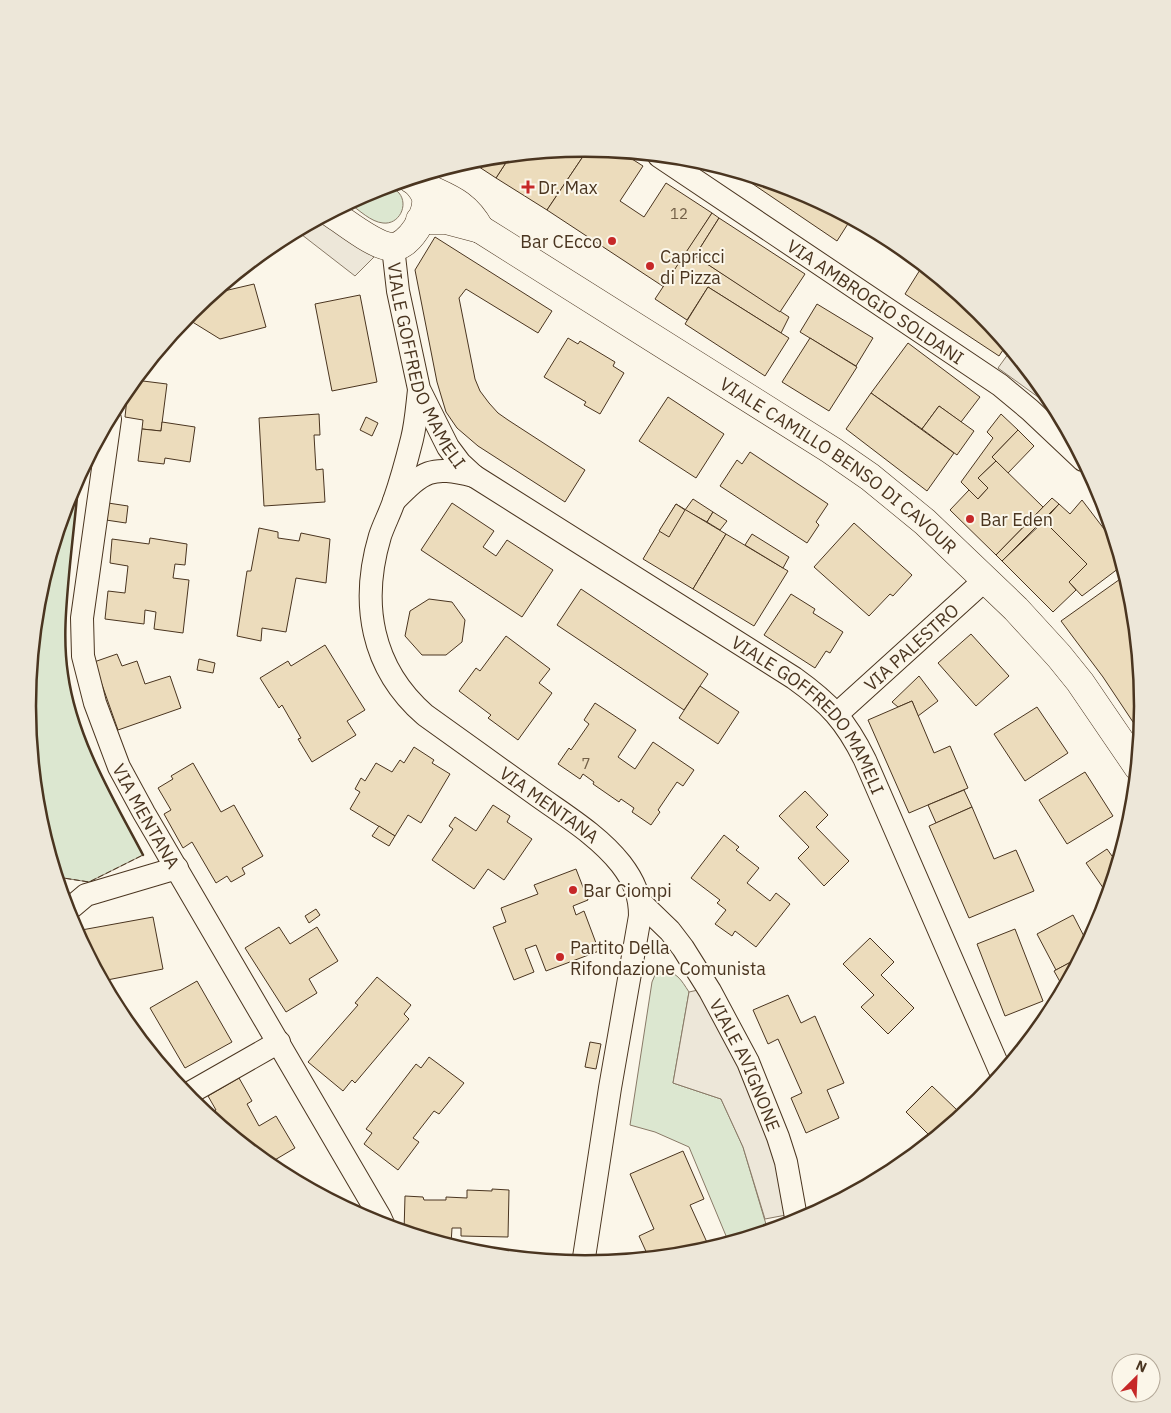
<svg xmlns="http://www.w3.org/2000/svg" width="1171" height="1413" font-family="'IBM Plex Sans',sans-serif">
  <rect width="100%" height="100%" fill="#fbf6e9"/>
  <g fill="#dce7d0" stroke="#887966">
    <path d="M389,186C393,188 396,190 399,193C409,205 399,225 383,223C371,222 359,210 349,203L372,191Z"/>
    <path d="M79,477C76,510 72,542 69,575C66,608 63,641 68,674C77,739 113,798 143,855L89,882L57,877L38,815L28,706L38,597L70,493Z"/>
    <path d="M661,971C677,971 681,980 689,992L673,1083L721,1099L743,1147L768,1231L729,1243L689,1147L655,1132L630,1125L652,982L655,975Z"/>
  </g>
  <g fill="#ede7d9" stroke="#887966">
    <path d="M321,218L374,257L355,276L297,231Z"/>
    <path d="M1011,350L1049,396L1045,402L998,368Z"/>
    <path d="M698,990L734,1055L753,1098L779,1171L786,1215L765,1219L743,1147L721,1099L673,1083L689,992Z"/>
  </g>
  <g fill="#ecdcbc" stroke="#4a3520">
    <path d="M581,149L586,152L547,210L496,178L507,161L503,159L505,156Z"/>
    <path d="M588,149L621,152L643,166L620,201L644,217L666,183L712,213L664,287L547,210Z"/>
    <path d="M505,156L503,159L507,161L496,178L470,161Z"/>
    <path d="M747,175L799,191L851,219L837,241L744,178Z"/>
    <path d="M712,213L719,218L695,256L789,317L781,333L708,287L687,320L655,299Z"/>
    <path d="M719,218L805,274L780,312L695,256Z"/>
    <path d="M435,237L552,311L538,333L466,289L459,298L475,379L480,391L489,403L498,413L508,420L585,470L565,502L478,446L457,428L446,412L437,382L415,270Z"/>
    <path d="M923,265L980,312L1007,344L999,356L905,294Z"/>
    <path d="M254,284L266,327L220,339L186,318L191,312L220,288L224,291Z"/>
    <path d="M708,287L789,338L765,376L685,324Z"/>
    <path d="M360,295L377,382L332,391L315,304Z"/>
    <path d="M817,304L873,338L856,366L800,332Z"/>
    <path d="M568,338L578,344L580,341L615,362L613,366L624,373L600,414L584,405L586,402L544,377Z"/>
    <path d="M810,338L857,367L829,411L782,382Z"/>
    <path d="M908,343L980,397L961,422L939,406L922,429L871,393Z"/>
    <path d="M135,380L167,384L161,431L142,429L143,420L125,417L128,389Z"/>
    <path d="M871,393L954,453L927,491L846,429Z"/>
    <path d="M668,397L724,434L696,478L639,441Z"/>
    <path d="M939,406L974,431L957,455L922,429Z"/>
    <path d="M319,414L320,435H314L316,470L323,469L325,502L264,506L259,418Z"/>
    <path d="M1001,414L1018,430L992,457L996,461L978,478L988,488L978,499L961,482L993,438L987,432Z"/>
    <path d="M366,417L378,423L372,436L360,430Z"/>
    <path d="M162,422L195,427L190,462L165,458L164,464L138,461L142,429L161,431Z"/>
    <path d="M1018,430L1034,446L1008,473L992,457Z"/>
    <path d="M750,452L828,504L816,522L819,525L807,543L720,486L737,460L742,464Z"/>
    <path d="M996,461L1043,507L996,555L950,510L969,490L978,499L988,488L978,478Z"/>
    <path d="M1052,498L1059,504L1002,561L996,555Z"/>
    <path d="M693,499L713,512L707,522L685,510Z"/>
    <path d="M1082,500L1117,546L1123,565L1082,596L1069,582L1087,564L1044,521L1059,504L1070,514Z"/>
    <path d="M108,503L128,506L126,523L106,520Z"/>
    <path d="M452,503L494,531L483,547L496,556L507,540L553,570L522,617L421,550Z"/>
    <path d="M676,504L726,534L693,589L643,559Z"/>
    <path d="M676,504L685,510L669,537L659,531Z"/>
    <path d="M713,512L727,521L720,530L707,522Z"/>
    <path d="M1044,521L1087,564L1069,582L1076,590L1053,612L1002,561Z"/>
    <path d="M854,523L912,575L893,596L890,594L869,616L814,567Z"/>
    <path d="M259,528L278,532V538L299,541L301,533L330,539L326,583L296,578L286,632L262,628L261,641L237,636L247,571H251Z"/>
    <path d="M726,534L788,571L754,626L693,589Z"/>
    <path d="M752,534L789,557L783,568L745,545Z"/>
    <path d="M150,538L187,544L185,565L175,564L173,578L189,580L183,633L154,629L156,612L145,610L144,624L105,619L108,591L125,593L128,566L110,563L112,539L149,544Z"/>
    <path d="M1123,577L1129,586L1133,598L1143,707L1141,729L1139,731L1103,677L1061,621Z"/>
    <path d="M581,589L708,674L684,710L557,625Z"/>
    <path d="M791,594L815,609L813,613L843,632L830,653L826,651L815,668L764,635Z"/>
    <path d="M429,599L452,602L465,620L462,642L446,655H422L405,636L410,611Z"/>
    <path d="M971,634L1009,676L976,706L938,663Z"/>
    <path d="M506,636L550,669L539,683L552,693L518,740L488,718L491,715L459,691L476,668L480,671Z"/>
    <path d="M325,645L365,710L347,721L356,735L312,762L298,739L301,738L282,705L279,708L260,678L288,661L291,666Z"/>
    <path d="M117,654L122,666L137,661L145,684L170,676L181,708L118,730L94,662Z"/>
    <path d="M199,659L215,663L213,673L197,670Z"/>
    <path d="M919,676L938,701L918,716L912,701L898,707L892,702Z"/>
    <path d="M700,686L739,712L718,744L679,718Z"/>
    <path d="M912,701L934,753L950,746L968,788L909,813L868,720Z"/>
    <path d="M595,703L636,730L618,757L635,769L653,742L694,770L683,786L677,782L658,810L660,812L651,825L632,812L634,808L621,799L619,802L593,784L594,782L583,774L580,779L558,764L569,748L571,750L589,724L584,720Z"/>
    <path d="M1037,707L1068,753L1025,781L994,734Z"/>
    <path d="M414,747L434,760L432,763L450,774L421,823L408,815L395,836L350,809L360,792L355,789L361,778L365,781L376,763L392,772L400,760L404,763Z"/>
    <path d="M193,763L221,812L234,805L263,856L242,868L245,874L231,882L227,876L216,883L192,842L183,848L164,814L171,810L158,788L173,779L171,776Z"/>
    <path d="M1085,772L1113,816L1067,844L1039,800Z"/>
    <path d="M964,790L972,807L936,823L928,805Z"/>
    <path d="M805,791L828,815L816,827L849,861L824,886L798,858L809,847L779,816Z"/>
    <path d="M493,805L510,816L507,822L532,839L504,880L488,869L474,889L432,860L453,829L449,826L455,817L476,831Z"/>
    <path d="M972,807L994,859L1016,850L1034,891L969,918L929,826Z"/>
    <path d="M379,826L395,836L389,846L372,836Z"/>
    <path d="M724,835L739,847L736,850L759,868L747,883L770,901L776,893L790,904L756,947L735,931L732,936L715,924L726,910L717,903L720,900L691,878Z"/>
    <path d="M1107,849L1112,856L1123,849L1108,895L1086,863Z"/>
    <path d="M576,869L588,900L573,906L576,915L584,911L599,951L546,971L536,945L525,949L534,972L514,980L493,927L506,922L501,908L538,894L534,885Z"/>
    <path d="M316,909L320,915L309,923L305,916Z"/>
    <path d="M1073,915L1088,944L1082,956L1056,970L1037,934Z"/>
    <path d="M153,917L163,969L102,981L76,931Z"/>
    <path d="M279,927L290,944L317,927L338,961L309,979L317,993L286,1012L245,948Z"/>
    <path d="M1015,929L1043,1001L1005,1016L977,944Z"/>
    <path d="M870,938L894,962L881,975L914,1008L888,1034L861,1007L874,995L843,964Z"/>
    <path d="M1082,956L1064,989L1054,971Z"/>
    <path d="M377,977L411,1005L404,1014L409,1019L355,1083L352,1080L343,1091L308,1062L358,1005L355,1003Z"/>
    <path d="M197,981L232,1042L185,1068L150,1008Z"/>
    <path d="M788,995L801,1023L815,1016L844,1083L827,1090L839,1118L806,1133L791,1098L802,1093L778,1039L768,1044L753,1010Z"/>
    <path d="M590,1042L601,1044L596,1069L585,1067Z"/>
    <path d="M429,1057L464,1083L439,1114L434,1111L413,1138L419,1142L398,1170L364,1144L372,1133L366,1129L416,1064L421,1068Z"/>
    <path d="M239,1078L252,1101L247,1104L259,1126L276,1116L295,1148L268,1164L208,1115L216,1110L208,1096Z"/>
    <path d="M932,1086L957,1110L944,1124L948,1128L933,1139L906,1112Z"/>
    <path d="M683,1151L704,1199L690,1205L710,1249L694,1254L649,1258L639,1236L654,1229L630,1174Z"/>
    <path d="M492,1189L509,1190L508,1237L461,1236V1228H452L451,1244H446L404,1232L405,1196L423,1197L424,1200H446V1197L467,1198V1190L492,1191Z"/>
  </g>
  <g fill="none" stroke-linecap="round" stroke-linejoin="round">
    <defs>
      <g id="street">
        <path id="s1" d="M659,156L1000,385L1030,410L1083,460"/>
        <path id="s2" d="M393,247L398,291L419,389L448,447L460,463L474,476L794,678C829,703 846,721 865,760L1002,1075"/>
        <path id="s3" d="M419,390C417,407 416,423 412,439C407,459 401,481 394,501C390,513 384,524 380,536C360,603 371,668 425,715C463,742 500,769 538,796C566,816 599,836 621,864C634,881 640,895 640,916L610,1088L583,1264"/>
        <path id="s4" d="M110,419L82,618L83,656L95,703L119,767L144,813L380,1217L384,1226"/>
        <path d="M394,501C424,471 430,465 474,476"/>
        <path id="s5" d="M837,714L986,579"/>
        <path id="s6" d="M640,902L670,931L683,948L710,991L748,1062L778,1137L786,1162L797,1223"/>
        <path d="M67,911L86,895L177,868"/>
        <path d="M186,1095L279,1042"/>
      </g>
      <g id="secondary">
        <path d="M411,179C439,197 462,196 480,229"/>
        <path d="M331,213C347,223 374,246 392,247C409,247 428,215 426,199C425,192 420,187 416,182"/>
        <path id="s7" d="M420,220H446L480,229L831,450L870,477L925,522L1016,609L1059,656L1080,682L1138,767"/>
      </g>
    </defs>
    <use href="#street" stroke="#4a3520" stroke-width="24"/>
    <use href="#secondary" stroke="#4a3520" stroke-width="29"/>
    <use href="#street" stroke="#fbf6e9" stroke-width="22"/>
    <use href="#secondary" stroke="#fbf6e9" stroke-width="28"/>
    <path stroke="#4a3520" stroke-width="1" stroke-dasharray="6 2.5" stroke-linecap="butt" d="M57,877L89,882L143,855"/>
    <path stroke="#4a3520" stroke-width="2.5" d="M79,477C76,510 72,542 69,575C66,608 63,641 68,674C77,739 113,798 143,855"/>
  </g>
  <g fill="#c62828" stroke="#fbf6e9" stroke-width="2">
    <path d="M525.5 179.5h5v5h5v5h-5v5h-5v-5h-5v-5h5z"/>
    <circle cx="612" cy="241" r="5"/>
    <circle cx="650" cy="266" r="5"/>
    <circle cx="970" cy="519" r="5"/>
    <circle cx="573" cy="890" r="5"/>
    <circle cx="560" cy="957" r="5"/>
  </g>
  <g text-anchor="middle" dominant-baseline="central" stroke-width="4" stroke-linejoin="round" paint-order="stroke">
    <g font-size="15" fill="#725f47">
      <text x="679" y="213">12</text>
      <text x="586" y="763">7</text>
    </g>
    <g font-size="18" fill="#4a3520" stroke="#fbf6e9" text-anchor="start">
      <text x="538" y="187">Dr. Max</text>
      <text x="602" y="241" text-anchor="end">Bar CEcco</text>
      <text x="660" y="256">Capricci<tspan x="660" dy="21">di Pizza</tspan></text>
      <text x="980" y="519">Bar Eden</text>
      <text x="583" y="890">Bar Ciompi</text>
      <text x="570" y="947">Partito Della<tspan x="570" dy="21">Rifondazione Comunista</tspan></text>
    </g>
    <g font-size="18" fill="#4a3520" stroke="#fbf6e9">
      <text stroke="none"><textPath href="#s1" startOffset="261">VIA AMBROGIO SOLDANI</textPath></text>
      <text stroke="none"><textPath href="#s2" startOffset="124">VIALE GOFFREDO MAMELI</textPath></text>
      <text stroke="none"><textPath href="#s7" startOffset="491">VIALE CAMILLO BENSO DI CAVOUR</textPath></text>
      <text stroke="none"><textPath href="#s5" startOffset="100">VIA PALESTRO</textPath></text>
      <text stroke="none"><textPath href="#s2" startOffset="664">VIALE GOFFREDO MAMELI</textPath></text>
      <text stroke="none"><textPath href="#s3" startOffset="501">VIA MENTANA</textPath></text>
      <text stroke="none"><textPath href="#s4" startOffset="412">VIA MENTANA</textPath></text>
      <text stroke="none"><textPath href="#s6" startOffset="196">VIALE AVIGNONE</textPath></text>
    </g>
  </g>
  <path d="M0 0H1171V1413H0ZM36 706a549 549 0 1 1 1098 0a549 549 0 1 1-1098 0Z" fill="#ede7d9" fill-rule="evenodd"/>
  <path fill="none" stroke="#4a3520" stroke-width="2.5" d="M36 706a549 549 0 1 1 1098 0a549 549 0 1 1-1098 0Z"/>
  <g transform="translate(1136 1378) rotate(24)"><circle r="24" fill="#fbf6e9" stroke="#b4a999"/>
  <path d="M0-4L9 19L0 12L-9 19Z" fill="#c62828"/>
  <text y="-8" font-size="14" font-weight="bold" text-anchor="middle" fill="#4a3520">N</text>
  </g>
</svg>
